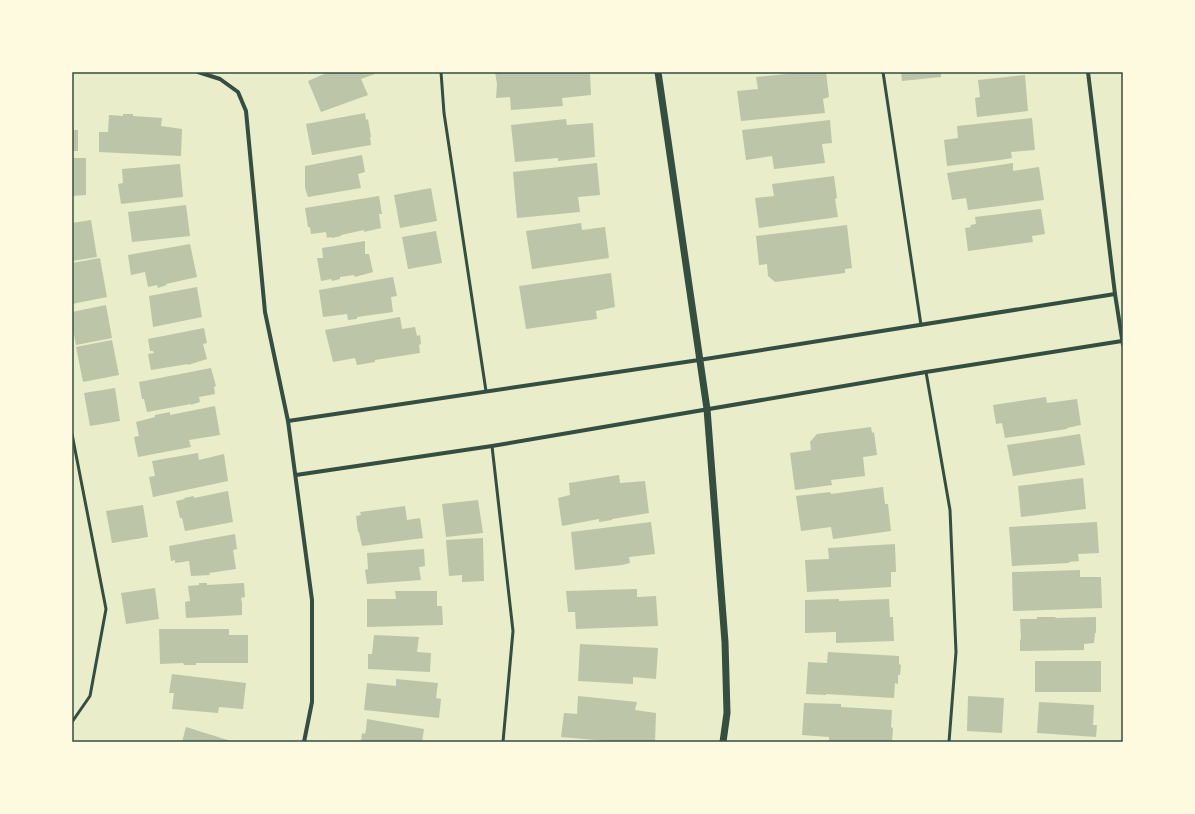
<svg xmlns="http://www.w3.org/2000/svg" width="1195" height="814" font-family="'Varela Round',sans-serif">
  <rect width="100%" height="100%" fill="#e9edc9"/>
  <g fill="#bcc5a7">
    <path d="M329,72H374L375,74L361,79L368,95L321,112L308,81Z"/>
    <path d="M495,72H590L591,95L562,98L563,106L511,110L510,97L496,98L497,84Z"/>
    <path d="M806,72H826L829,97L823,99L825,113L741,121L737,91L758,89L756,77Z"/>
    <path d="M901,72H941V77L902,81Z"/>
    <path d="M1025,75L1028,111L977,117L975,98L980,97L978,80Z"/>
    <path d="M365,113L366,120L368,119L371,137H370L371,145L312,155L306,124Z"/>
    <path d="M123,114H133V116L162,118L161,126L182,129L181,156L99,152V132H108L109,115L123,116Z"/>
    <path d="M1032,118L1035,150L1011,152L1012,158L1000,160L947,166L944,140L958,138L957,126Z"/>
    <path d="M566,119L567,125L593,123L595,157L558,161V158L515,162L511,125Z"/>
    <path d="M830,120L832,143L822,144L825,163L774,169L772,156L746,160L742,130Z"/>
    <rect x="72" y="130" width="6" height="21"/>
    <path d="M362,155L365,172L358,174L361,188L308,197L305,188V166Z"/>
    <path d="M72,158H86V195L72,196Z"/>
    <path d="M597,163L600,195L578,197L580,212L517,218L513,172Z"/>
    <path d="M1013,163V171L1039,167L1044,200L968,210L966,198L952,200L947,173Z"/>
    <path d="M180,164L183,197L121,204L118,184L123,183L122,169Z"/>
    <path d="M834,176L837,198L835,199L838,217L759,228L755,198L774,196L772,184Z"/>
    <path d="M431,188L437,221L400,228L394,195Z"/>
    <path d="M379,196L382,214H379L381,228L364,232V230L341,235V236L332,238L331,237L327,238L326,232L311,234L310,227H308L305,208Z"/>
    <path d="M186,205L190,236L132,242L128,212Z"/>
    <path d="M1041,209L1045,234L1032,236L1033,242L968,251L965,228L971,227L970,225L976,224L975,217Z"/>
    <path d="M91,220L97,257L72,261V223Z"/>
    <path d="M581,223L582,230L605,227L609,258L532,269L526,231Z"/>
    <path d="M847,225L852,268L845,269V273L775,282L768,276L767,264L759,265L756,236Z"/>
    <path d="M436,231L442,263L408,269L402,237Z"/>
    <path d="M365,241V254H369L373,272L355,277L354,275L340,277V279L332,281L331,279L321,281L317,258H323L322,248Z"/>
    <path d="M190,244L197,277L166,284L167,285L158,288L157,285L148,287L145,272L131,275L128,255Z"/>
    <path d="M100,258L107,297L72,304V263Z"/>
    <path d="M611,273L615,307L596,311L597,319L526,329L519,286Z"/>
    <path d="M393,277L397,296L391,297L393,312L357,317V319L348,320L347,314L323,317L319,290Z"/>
    <path d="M197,287L202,317L153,327L149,296Z"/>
    <path d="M106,305L112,338L76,345L72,324V312Z"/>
    <path d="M400,317L402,329L415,327L417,336L420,335L421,344L419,345L420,353L375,360V362L357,365L355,358L333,362L325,330Z"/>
    <path d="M204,328L207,343L203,344L207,359L188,365V364L151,370L148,354L154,353L153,351H150L148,339Z"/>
    <path d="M112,340L119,375L83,382L76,347Z"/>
    <path d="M211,368L216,386L214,387L215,394L199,397L200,402L191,405V404L147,412L144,399H142L139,382Z"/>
    <path d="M115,388L120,421L90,426L84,393Z"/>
    <path d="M1046,397L1047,403L1077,399L1081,425L1067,428V429L1005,438L1002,423L996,424L993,405Z"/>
    <path d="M215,406L220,435L189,440L191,447L138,457L134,437L139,436L136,422L155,417V415L170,412V415Z"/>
    <path d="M871,427L872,433L874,432L877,455L863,457L865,476L831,480L832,485L795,490L790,453L811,450L810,442L817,434Z"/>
    <path d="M1080,434L1085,465L1013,476L1007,445Z"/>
    <path d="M198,453L199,460L224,454L228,481L153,497L149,477L155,476L152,461Z"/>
    <path d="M619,475L620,483L645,481L649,513L612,519V520L599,522V519L562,526L558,498L570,495L569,483Z"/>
    <path d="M1083,478L1086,509L1021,517L1018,486Z"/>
    <path d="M883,487L885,504H888L891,531L833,539L831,527L801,531L796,496L830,492L831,494Z"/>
    <path d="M228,491L233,522L185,531L182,518H180L176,501L185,499L184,498L194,496V498Z"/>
    <path d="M478,500L483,533L446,537L442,504Z"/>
    <path d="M143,505L148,537L112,543L106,511Z"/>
    <path d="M405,506L407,520L420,518L423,538L362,546L359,532H358L356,516L361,515L360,512Z"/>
    <path d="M651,522L655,554L629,557L630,563L622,565L575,570L571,532Z"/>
    <path d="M1097,522L1099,553L1078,554L1079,561L1069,562V563L1012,566L1009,527Z"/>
    <path d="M235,534L237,549L233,550L236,569L209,573L210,575L191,576L189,561L175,563V560L171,561L169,546Z"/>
    <path d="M483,538L484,581L462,582V575L449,576L446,540Z"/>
    <path d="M895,544L896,572H891V587L807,592L805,560L829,559L828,548Z"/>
    <path d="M424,549L425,566L419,567L421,580L367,584L365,570L368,569L367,553Z"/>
    <path d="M1080,570V577H1101L1102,608L1013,611L1012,572Z"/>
    <path d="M199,583H207V585L244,583L245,597L241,598L242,603V615L186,618L185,602L190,601L188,586L199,585Z"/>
    <path d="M155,588L159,619L126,624L121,593Z"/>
    <path d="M637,589V597L656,596L658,626L576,629L575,612H568L566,591Z"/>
    <path d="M395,591H437V606H442L443,625L367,627V599H396Z"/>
    <path d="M839,599V601L889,599L890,617H893L894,641L836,643V632L805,633V600Z"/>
    <path d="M1037,617H1055L1056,618L1096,617V633H1095L1094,643L1084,644V650L1020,651V640L1021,639L1020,619H1037Z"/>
    <path d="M159,629H229V635H248V663H196V665H184L183,663L160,664Z"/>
    <path d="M374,635L419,637L417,652L431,653L430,672L368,669V654H372Z"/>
    <path d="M580,644L658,648L656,679L633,677V684L578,681Z"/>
    <path d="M828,652L899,656V664L901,665L900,675H898V684L895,683L894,698L826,694V695L806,694L808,662L827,663Z"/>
    <rect x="1035" y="661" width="66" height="31"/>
    <path d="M172,674L246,683L243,709L219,707L218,713L172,709L174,693H169Z"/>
    <path d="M396,679L438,683L436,698L441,699L439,718L364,710L367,683L396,686Z"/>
    <path d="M578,696L637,702L635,710L656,713L655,742H618L561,737L564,713L577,714Z"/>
    <path d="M968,696L1004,698L1002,733L967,731Z"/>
    <path d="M1039,702L1094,705L1093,725H1097L1096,737L1037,733Z"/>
    <path d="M804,703L841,704V707L892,710L891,727L893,728L892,742H829V737L802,735Z"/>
    <path d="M367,719L424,729L422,742H361L362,733L365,734L366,729Z"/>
    <path d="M186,727L234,742H182Z"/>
  </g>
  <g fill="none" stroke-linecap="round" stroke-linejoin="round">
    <g stroke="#344e41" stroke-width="3">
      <path d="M441,72L444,113L486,391"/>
      <path d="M883,72L921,325"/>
      <path d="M926,372L950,510L956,652L949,742"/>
      <path d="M72,434L106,609L90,696L72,722"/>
      <path d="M492,446L513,631L503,742"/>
    </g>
    <g stroke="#344e41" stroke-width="4">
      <path d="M198,72L220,79L238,92L246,111L265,312L288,421L312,600V702L304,742"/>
      <path d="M1088,72L1115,294L1123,345"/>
      <path d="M288,421L699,360L1115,294"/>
      <path d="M296,475L492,446L926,372L1122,341"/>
    </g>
    <path stroke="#344e41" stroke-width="7" d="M658,72L707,409L725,642L727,713L723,742"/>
  </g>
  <rect width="1195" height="814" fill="none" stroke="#fefae0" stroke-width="146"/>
  <rect x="73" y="73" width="1049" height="668" fill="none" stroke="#344e41" stroke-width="1.5"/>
</svg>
